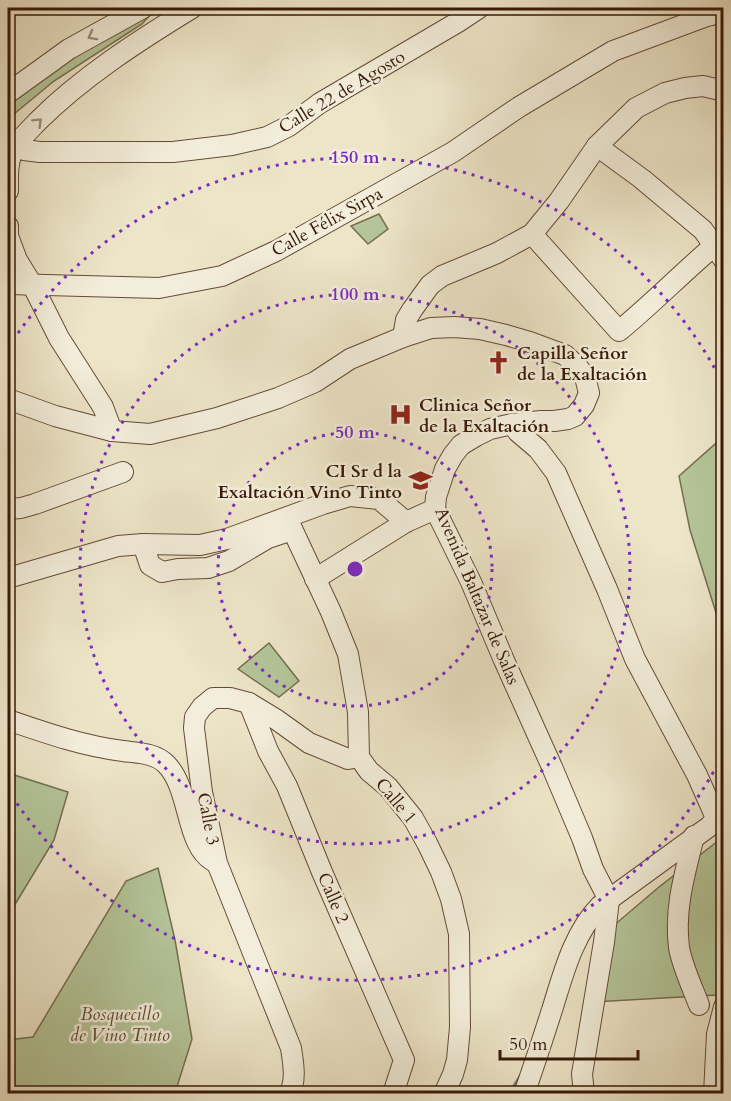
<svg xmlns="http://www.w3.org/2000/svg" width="731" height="1101" font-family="Cardo,serif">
  <rect width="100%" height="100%" fill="#ede5c8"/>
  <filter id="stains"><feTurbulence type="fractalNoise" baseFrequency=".00333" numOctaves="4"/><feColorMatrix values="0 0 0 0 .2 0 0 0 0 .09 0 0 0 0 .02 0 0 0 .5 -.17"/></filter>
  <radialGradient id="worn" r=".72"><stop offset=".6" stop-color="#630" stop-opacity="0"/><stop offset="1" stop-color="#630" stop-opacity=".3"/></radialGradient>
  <g fill="#b4c599" stroke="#766e50" stroke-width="1.5">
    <path d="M149,8L152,13L142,24L54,81L8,119V92Z"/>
    <path d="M379,214L388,229L368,244L351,226Z"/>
    <path d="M723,437V635L690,530L679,476Z"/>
    <path d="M269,643L299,681L279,697L238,669Z"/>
    <path d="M8,773L68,792L54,840L8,916Z"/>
    <path d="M723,837L724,980L717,995L593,1002L599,938L659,887Z"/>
    <path d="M158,868L175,940L192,1039L175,1093H8V1040L33,1037L126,881Z"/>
  </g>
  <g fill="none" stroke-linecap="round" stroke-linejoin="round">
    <path stroke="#727c6f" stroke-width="5" d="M510,1094L522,1075"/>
    <defs>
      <g id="street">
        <path d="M8,93L69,49L143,8"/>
        <path d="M8,144L24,150L40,152H173L232,145L267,137L289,126L320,103L458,22L479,8"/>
        <path d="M597,146L642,179L703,230L724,260"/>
        <path d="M8,191C8,178 7,163 13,150C18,140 29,131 37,122C82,77 138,41 192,8"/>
        <path d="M8,226V236L17,260L33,286L59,338L103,407L112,431"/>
        <path d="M532,234L619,331C652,304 682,273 714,246"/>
        <path d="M8,284L159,288L222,276L276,251L453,152L519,107L613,51L707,16L724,12"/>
        <path d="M403,337L406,320L412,310L430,285L442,276L497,253L532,234L559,201L597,146L636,108L665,93L685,88L703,86L724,91"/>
        <path d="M8,399L55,416L112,431L150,434L217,418L278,398L315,382L350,359L403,337L431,328L454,327L480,329L506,335L530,342L565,355L577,366L585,377L589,393L584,405L575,416L568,419L554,421H541L512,424L490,429L476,436L461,445L453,455L445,469L436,497L435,509L471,582L503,658L552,767L582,838L593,869L609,900L604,942L582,1074L584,1094"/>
        <path d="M512,424L518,432L538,449L556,473L607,589L635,659L697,775L716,818L710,826L600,906C573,934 563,975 552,1010C543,1038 534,1066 524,1094"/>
        <path d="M8,509L21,508L35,504L123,472"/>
        <path d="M287,518L331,612L348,654L358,712L359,757L369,771L388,787L413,818L427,843L441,872L451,899L459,934L460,1027L457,1060L453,1074L444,1094"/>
        <path d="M143,544L150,565L162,572L178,569L208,568L229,561L268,538L289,531"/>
        <path d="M8,578L118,546L143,544L200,545L227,539L323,504L350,496L379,499L406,522"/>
        <path d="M315,579L406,522L435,509"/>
        <path d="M249,703L268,751L287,786L322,872L404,1060L393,1094"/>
        <path d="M8,720C46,733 83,746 123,751C138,753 155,753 166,764C191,789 185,845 213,861"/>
        <path d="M694,836C685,873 674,909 679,947C681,963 693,989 699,1005"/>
        <path d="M289,1094C297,1081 293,1062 291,1048L217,863L202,792L194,728L195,717L202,707L213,698H230L249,703L277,720L309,743L348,759L359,757"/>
        <path d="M714,1094L717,1034L724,1007"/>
      </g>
    </defs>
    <use href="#street" stroke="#654b37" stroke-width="22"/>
    <use href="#street" stroke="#f3eedb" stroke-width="20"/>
  </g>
  <defs><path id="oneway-chevron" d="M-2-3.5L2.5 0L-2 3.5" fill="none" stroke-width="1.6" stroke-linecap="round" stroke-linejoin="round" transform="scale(1.5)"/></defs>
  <g stroke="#9f8e7c">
    <use href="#oneway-chevron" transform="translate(92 36) rotate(151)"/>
    <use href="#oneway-chevron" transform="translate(38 122) rotate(-45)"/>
  </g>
  <g fill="none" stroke="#7b2cbf" stroke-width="3" stroke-dasharray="3 6">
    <circle cx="355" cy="569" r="137"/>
    <circle cx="355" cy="569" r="275"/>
    <path d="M722 756A412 412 0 0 1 8 790M8 348A412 412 0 0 1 722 382"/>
  </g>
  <defs>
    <symbol id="church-bare" viewBox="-9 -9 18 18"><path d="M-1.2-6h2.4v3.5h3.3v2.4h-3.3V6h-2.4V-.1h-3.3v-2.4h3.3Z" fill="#8f2418" stroke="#f3eedb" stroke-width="2.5" paint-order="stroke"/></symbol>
    <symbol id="hospital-bare" viewBox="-9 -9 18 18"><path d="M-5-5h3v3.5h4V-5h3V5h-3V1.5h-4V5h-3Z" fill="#8f2418" stroke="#f3eedb" stroke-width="2.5" paint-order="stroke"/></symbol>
    <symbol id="school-bare" viewBox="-9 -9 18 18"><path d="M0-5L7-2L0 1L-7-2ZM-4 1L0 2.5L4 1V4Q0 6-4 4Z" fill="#8f2418" stroke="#f3eedb" stroke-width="2.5" paint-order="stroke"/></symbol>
  </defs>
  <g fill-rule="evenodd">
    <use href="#church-bare" x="482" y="346" width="33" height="33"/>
    <use href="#hospital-bare" x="384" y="398" width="33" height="33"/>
    <use href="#school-bare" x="404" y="464" width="33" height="33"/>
  </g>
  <g text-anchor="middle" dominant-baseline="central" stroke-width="5" stroke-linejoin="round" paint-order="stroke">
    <g font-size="18" fill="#381807" stroke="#f3eedb">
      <text transform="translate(342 92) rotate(-31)">Calle 22 de Agosto</text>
      <text transform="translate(327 222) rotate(-29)">Calle Félix Sirpa</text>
      <text transform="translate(477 596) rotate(67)">Avenida Baltazar de Salas</text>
      <text transform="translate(396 801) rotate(50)">Calle 1</text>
      <text transform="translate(208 819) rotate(79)">Calle 3</text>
      <text transform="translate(333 898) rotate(67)">Calle 2</text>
    </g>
    <g font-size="18" font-weight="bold" fill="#381807" stroke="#f3eedb" text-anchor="start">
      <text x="517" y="353">Capilla Señor<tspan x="517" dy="21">de la Exaltación</tspan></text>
      <text x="419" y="405">Clinica Señor<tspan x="419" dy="21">de la Exaltación</tspan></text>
      <text x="402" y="471" text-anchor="end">CI Sr d la<tspan x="402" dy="21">Exaltación Vino Tinto</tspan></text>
    </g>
    <g font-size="18" font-style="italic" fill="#5d4c33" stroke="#f3eedb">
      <text x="120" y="1014">Bosquecillo<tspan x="120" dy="21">de Vino Tinto</tspan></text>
    </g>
  </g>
  <circle cx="355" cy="569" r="9" fill="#7b2cbf" stroke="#f3eedb" stroke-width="3"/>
  <g font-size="18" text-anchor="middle" font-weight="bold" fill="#7b2cbf" stroke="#f3eedb" stroke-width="5" stroke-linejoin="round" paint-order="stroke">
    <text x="355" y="163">150 m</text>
    <text x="355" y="300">100 m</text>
    <text x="355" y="438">50 m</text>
  </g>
  <rect width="731" height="1101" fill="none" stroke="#ede5c8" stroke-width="30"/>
  <rect x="9" y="9" width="713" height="1083" fill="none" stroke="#381807" stroke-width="3"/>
  <rect x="15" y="15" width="701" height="1071" fill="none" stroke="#381807" stroke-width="1.5"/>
  <path d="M500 1050v9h138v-9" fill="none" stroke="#381807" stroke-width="3"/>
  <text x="509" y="1050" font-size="18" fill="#381807" stroke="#f3eedb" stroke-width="4.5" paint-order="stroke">50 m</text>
  <rect width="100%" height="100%" filter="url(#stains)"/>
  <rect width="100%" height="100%" fill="url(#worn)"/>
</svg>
